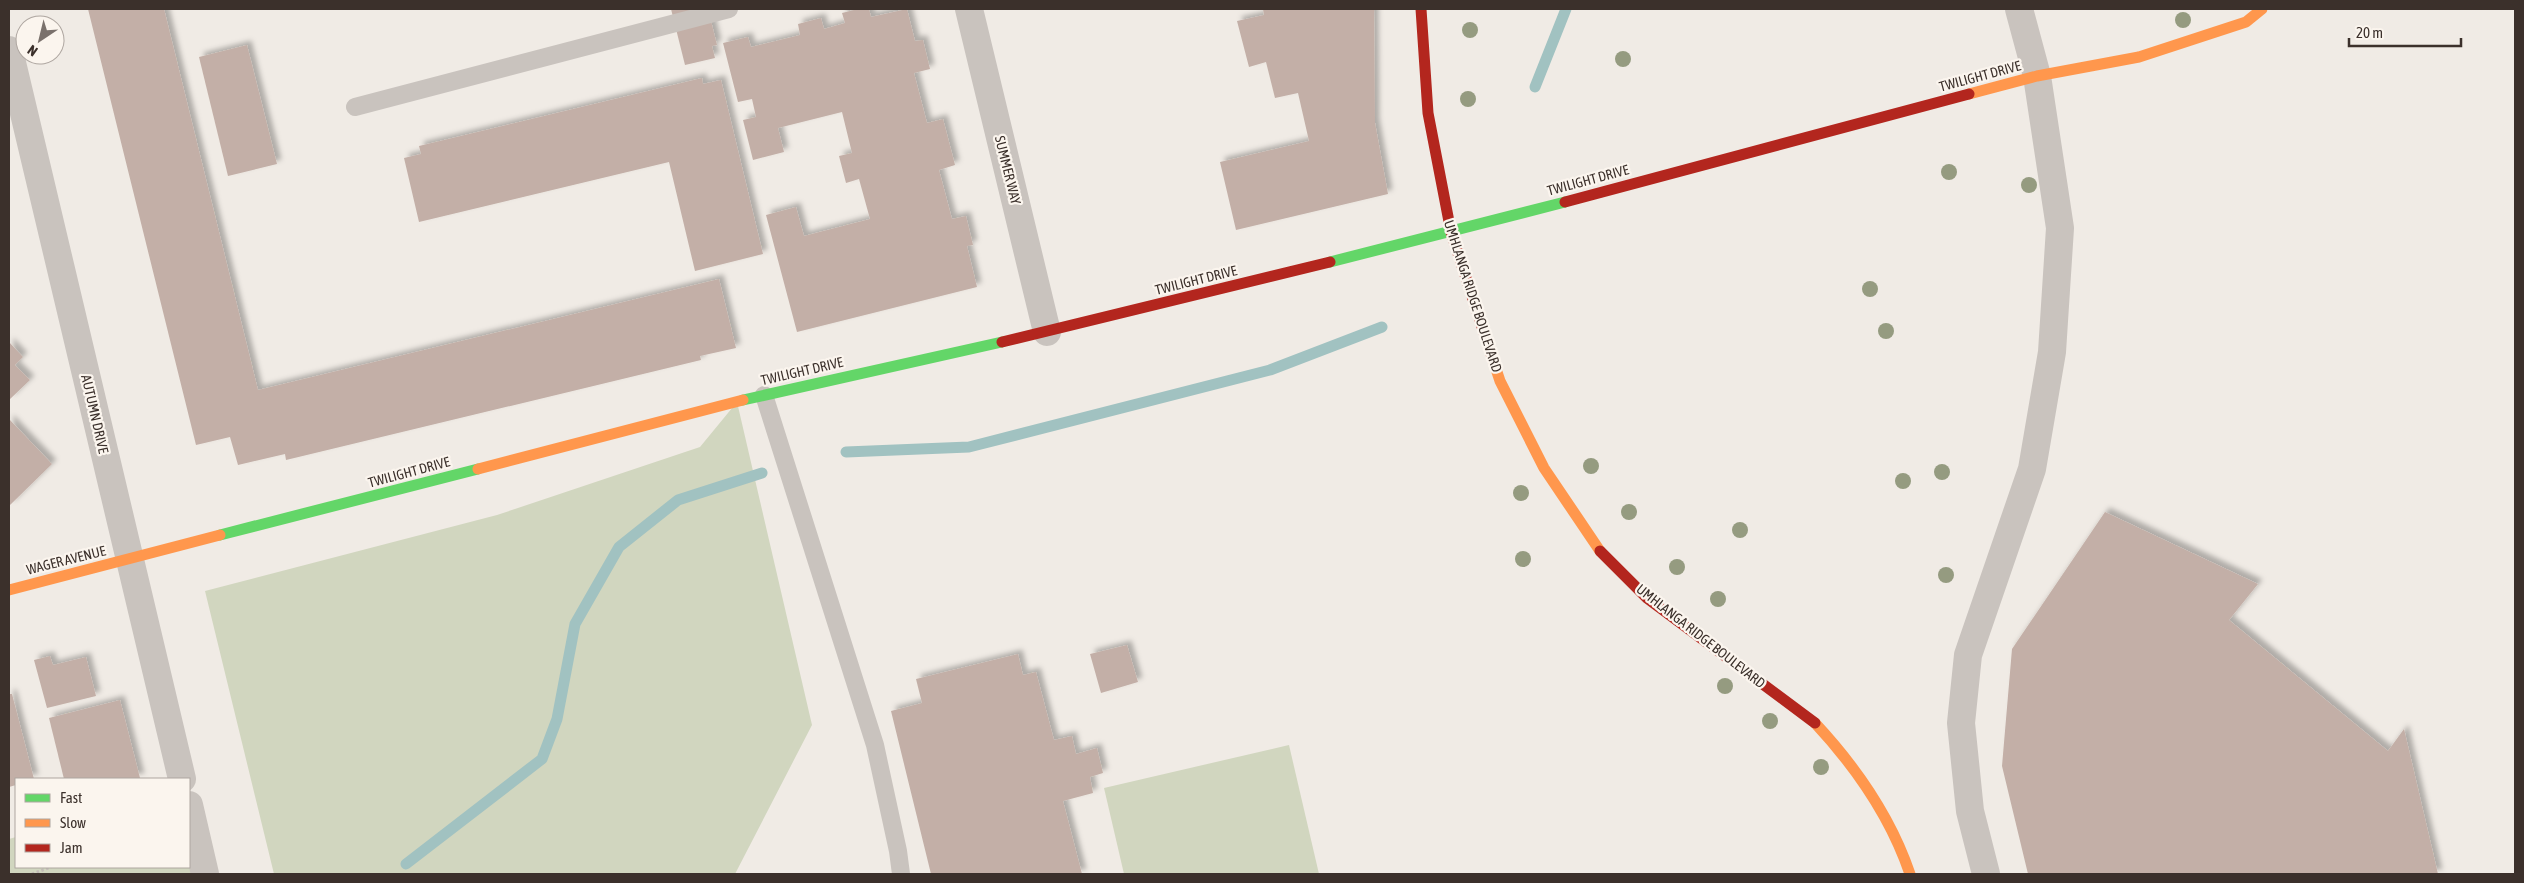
<svg xmlns="http://www.w3.org/2000/svg" width="2524" height="883" font-family="'Asap Condensed',sans-serif">
  <defs>
    <filter id="shadow"><feDropShadow dx="4.5" dy="-4.5" stdDeviation="2.5" flood-color="#0004"/></filter>
  </defs>
  <rect width="100%" height="100%" fill="#f0ebe5"/>
  <g fill="#d1d6bf">
    <path d="M737,402L812,725L735,874H274L205,591L497,515L700,447Z"/>
    <path d="M1289,745L1319,874H1124L1104,788Z"/>
    <path d="M189,805L205,874H9V839L16,837V867H189Z"/>
  </g>
  <g fill="none" stroke-linecap="round" stroke-linejoin="round">
    <g stroke="#a1c2c1" stroke-width="11">
      <path d="M1535,87L1566,9"/>
      <path d="M846,452L969,447L1270,370L1382,327"/>
      <path d="M406,864L542,759L557,719L575,624L619,547L678,500L762,473"/>
    </g>
  </g>
  <g fill="#c3afa7" filter="url(#shadow)">
    <path d="M88,9H164L258,390L719,279L736,348L700,356L701,360L286,460L285,454L238,465L230,437L196,445Z"/>
    <path d="M671,9H708L717,45L712,46L715,58L685,65Z"/>
    <path d="M858,9H869L871,17L907,9L915,41L923,40L930,69L914,73L927,123L943,119L955,165L939,170L952,219L966,216L973,245L967,246L977,287L797,332L766,215L796,207L804,236L870,219L859,179L846,183L839,156L852,153L842,112L778,128L784,152L753,160L743,120L756,117L752,99L738,102L723,43L748,37L751,47L800,35L798,24L821,18L824,29L845,23L842,13Z"/>
    <path d="M1263,9H1374L1375,123L1388,194L1236,230L1220,162L1309,141L1298,93L1275,98L1266,62L1249,67L1237,21L1264,15Z"/>
    <path d="M247,45L277,164L228,176L199,57Z"/>
    <path d="M702,78L703,84L721,80L763,254L695,271L669,162L419,222L404,158L421,154L419,146Z"/>
    <path d="M9,342L23,357L15,365L30,380L9,400Z"/>
    <path d="M9,419L52,464L9,506Z"/>
    <path d="M2105,512L2258,584L2229,620L2388,751L2404,729L2438,874H2028L2002,766L2012,649Z"/>
    <path d="M1127,645L1138,682L1101,693L1090,654Z"/>
    <path d="M1018,654L1023,675L1036,672L1054,740L1072,736L1076,754L1097,748L1103,773L1090,777L1093,793L1063,801L1082,874H931L891,711L922,703L916,679Z"/>
    <path d="M50,656L53,665L86,657L96,696L47,708L34,660Z"/>
    <path d="M9,694H12L34,779H16V785L9,787Z"/>
    <path d="M120,700L140,778L64,779L49,718Z"/>
  </g>
  <g fill="none" stroke-linecap="round" stroke-linejoin="round">
    <path stroke="#c2bbb6" stroke-width="3" stroke-dasharray="2.5 2.5" stroke-linecap="butt" d="M32,874L51,867"/>
    <g stroke="#c9c3be" stroke-width="18">
      <path d="M355,107L729,9"/>
      <path d="M764,395L875,745L898,851L901,874"/>
    </g>
    <g stroke="#c9c3be" stroke-width="28">
      <path d="M969,9L1047,332"/>
      <path d="M9,50L182,779"/>
      <path d="M189,805L205,874"/>
      <path d="M1986,874L1970,811L1961,723L1968,655L2032,469L2052,352L2060,228L2037,76L2019,9"/>
    </g>
    <g stroke="#63d668" stroke-width="11">
      <path d="M1330,262L1565,202"/>
      <path d="M743,400L1002,342"/>
      <path d="M220,535L478,469"/>
    </g>
    <g stroke="#ff974d" stroke-width="11">
      <path d="M1969,94L2037,76L2139,57L2246,22L2262,9"/>
      <path d="M1491,354L1500,381L1544,468L1600,551"/>
      <path d="M478,469L743,400"/>
      <path d="M9,590L220,535"/>
      <path d="M1815,723C1855,766 1891,818 1910,874"/>
    </g>
    <g stroke="#b3261e" stroke-width="11">
      <path d="M1421,9L1428,113L1451,232L1491,354"/>
      <path d="M1565,202L1969,94"/>
      <path d="M1002,342L1330,262"/>
      <path d="M1600,551L1647,598L1815,723"/>
    </g>
  </g>
  <g fill="#959b80">
    <circle cx="2183" cy="20" r="8"/>
    <circle cx="1470" cy="30" r="8"/>
    <circle cx="1623" cy="59" r="8"/>
    <circle cx="1468" cy="99" r="8"/>
    <circle cx="1949" cy="172" r="8"/>
    <circle cx="2029" cy="185" r="8"/>
    <circle cx="1870" cy="289" r="8"/>
    <circle cx="1886" cy="331" r="8"/>
    <circle cx="1591" cy="466" r="8"/>
    <circle cx="1942" cy="472" r="8"/>
    <circle cx="1903" cy="481" r="8"/>
    <circle cx="1521" cy="493" r="8"/>
    <circle cx="1629" cy="512" r="8"/>
    <circle cx="1740" cy="530" r="8"/>
    <circle cx="1523" cy="559" r="8"/>
    <circle cx="1677" cy="567" r="8"/>
    <circle cx="1946" cy="575" r="8"/>
    <circle cx="1718" cy="599" r="8"/>
    <circle cx="1725" cy="686" r="8"/>
    <circle cx="1770" cy="721" r="8"/>
    <circle cx="1821" cy="767" r="8"/>
  </g>
  <g text-anchor="middle" dominant-baseline="central" stroke-width="4.5" stroke-linejoin="round" paint-order="stroke">
    <g font-size="14" fill="#3b302b" stroke="#fbf5ee">
      <text transform="translate(1980 76) rotate(-15)">TWILIGHT DRIVE</text>
      <text transform="translate(1008 170) rotate(76)">SUMMER WAY</text>
      <text transform="translate(1588 180) rotate(-15)">TWILIGHT DRIVE</text>
      <text transform="translate(1196 280) rotate(-14)">TWILIGHT DRIVE</text>
      <text transform="translate(1473 296) rotate(72)">UMHLANGA RIDGE BOULEVARD</text>
      <text transform="translate(802 371) rotate(-13)">TWILIGHT DRIVE</text>
      <text transform="translate(95 414) rotate(77)">AUTUMN DRIVE</text>
      <text transform="translate(409 472) rotate(-15)">TWILIGHT DRIVE</text>
      <text transform="translate(66 560) rotate(-14)">WAGER AVENUE</text>
      <text transform="translate(1701 636) rotate(38)">UMHLANGA RIDGE BOULEVARD</text>
    </g>
  </g>
  <rect width="2524" height="883" fill="none" stroke="#3b302b" stroke-width="20"/>
  <rect x="15" y="778" width="175" height="90" fill="#fbf5ee" stroke="#aea6a0"/>
  <rect x="25" y="794" width="25" height="8" fill="#63d668" stroke="#aea6a0"/>
  <text x="60" y="803" font-size="15" fill="#3b302b">Fast</text>
  <rect x="25" y="819" width="25" height="8" fill="#ff974d" stroke="#aea6a0"/>
  <text x="60" y="828" font-size="15" fill="#3b302b">Slow</text>
  <rect x="25" y="844" width="25" height="8" fill="#b3261e" stroke="#aea6a0"/>
  <text x="60" y="853" font-size="15" fill="#3b302b">Jam</text>
  <g transform="translate(40 40) rotate(215)"><circle r="24" fill="#fbf5ee" stroke="#aea6a0"/>
  <path d="M0-4L9 19L0 12L-9 19Z" fill="#7a716c"/>
  <text y="-8" font-size="14" font-weight="bold" text-anchor="middle" fill="#3b302b">N</text>
  </g>
  <path d="M2349 38v8h112v-8" fill="none" stroke="#3b302b" stroke-width="2.5"/>
  <text x="2356" y="38" font-size="15" fill="#3b302b" stroke="#fbf5ee" stroke-width="4" paint-order="stroke">20 m</text>
</svg>
